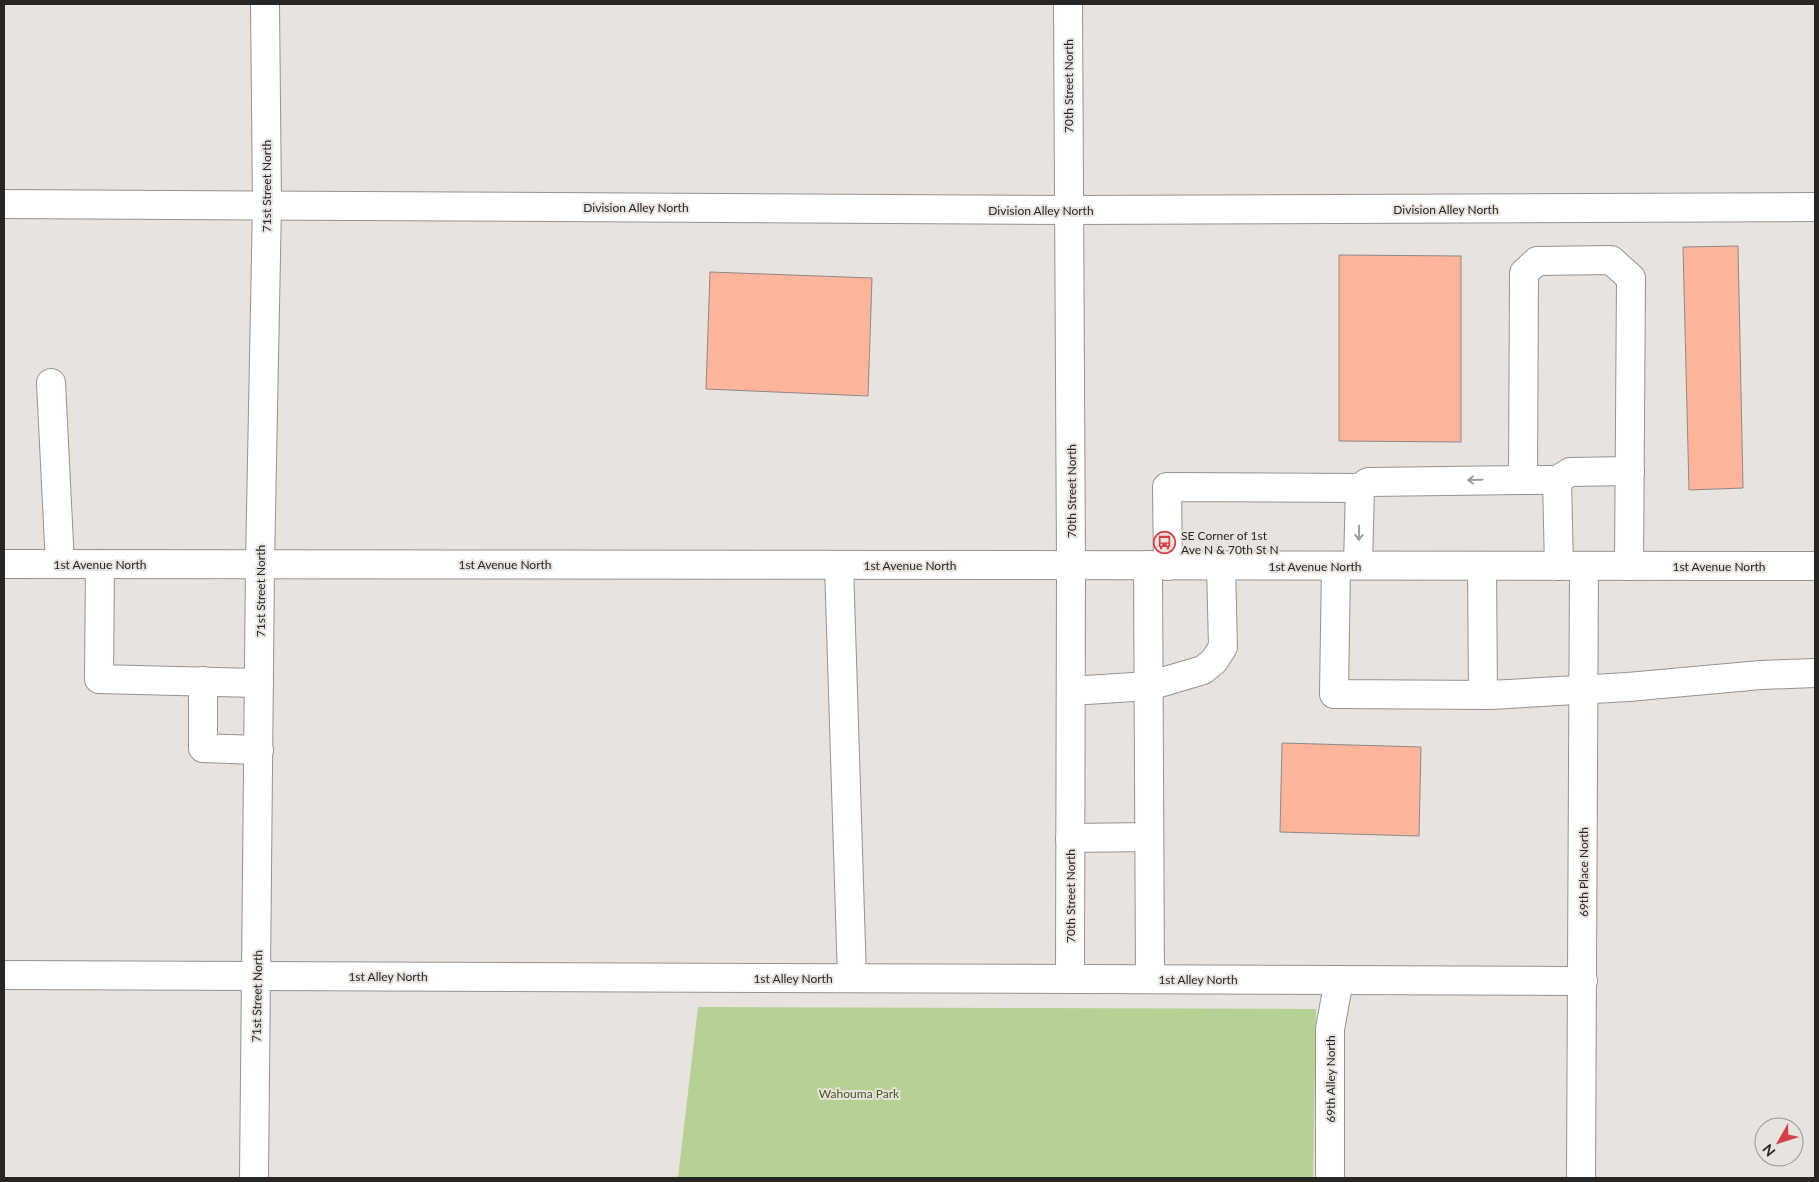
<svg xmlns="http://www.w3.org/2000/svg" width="1819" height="1182" font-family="Lato,sans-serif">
  <rect width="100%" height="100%" fill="#e8e3df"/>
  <path fill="#b5d193" d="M698,1007L1316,1009L1313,1178H678Z"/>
  <g fill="#feb59c" stroke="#8e8886">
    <path d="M1738,246L1743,488L1689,490L1683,247Z"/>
    <path d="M1339,255L1461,256V442L1339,441Z"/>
    <path d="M710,272L872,278L868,396L706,389Z"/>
    <path d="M1282,743L1421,747L1419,836L1280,832Z"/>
  </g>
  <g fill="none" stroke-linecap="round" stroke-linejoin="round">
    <defs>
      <g id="minor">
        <path d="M1068,4L1071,566L1070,979"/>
        <path d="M4,204L1069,210L1815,207"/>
        <path d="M51,383L60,564"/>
        <path d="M1557,480L1570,472L1630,471"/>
        <path d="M100,564L99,679L259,683"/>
        <path d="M839,565L852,978"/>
        <path d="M1148,565L1150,979"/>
        <path d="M1358,565L1360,488L1368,482L1523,480"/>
        <path d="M1168,566L1167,487L1360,488"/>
        <path d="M1336,566L1334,694L1490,695L1628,687L1761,675L1815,673"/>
        <path d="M1482,566L1483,695"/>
        <path d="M1559,566L1557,480H1523L1524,273L1537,261L1611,260L1631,278L1629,566"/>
        <path d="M203,681V748L259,750"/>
        <path d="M1071,691L1149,686L1203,670L1214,661L1223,647L1221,566"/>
        <path d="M1070,838L1149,837"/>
        <path d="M4,975L1583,981"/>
        <path d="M254,1178L260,564L267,204L265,4"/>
        <path d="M1330,1178V1029L1339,980"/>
        <path d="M1581,1178L1584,566"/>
      </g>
      <path id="major" d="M4,564L1815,566"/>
    </defs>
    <use href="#minor" stroke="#97928f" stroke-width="30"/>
    <use href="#major" stroke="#97928f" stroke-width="30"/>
    <use href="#minor" stroke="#fff" stroke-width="28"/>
    <use href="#major" stroke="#fff" stroke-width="28"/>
  </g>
  <defs><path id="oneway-shaft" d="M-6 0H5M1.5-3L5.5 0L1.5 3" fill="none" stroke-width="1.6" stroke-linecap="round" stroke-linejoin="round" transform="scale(1.25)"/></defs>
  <g stroke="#9e9d9c">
    <use href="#oneway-shaft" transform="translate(1475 480) rotate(179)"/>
    <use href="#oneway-shaft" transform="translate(1359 533) rotate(91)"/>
  </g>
  <defs>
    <symbol id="bus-ring" viewBox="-11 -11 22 22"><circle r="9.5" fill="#e8e3df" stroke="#d1414b" stroke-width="1.5"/><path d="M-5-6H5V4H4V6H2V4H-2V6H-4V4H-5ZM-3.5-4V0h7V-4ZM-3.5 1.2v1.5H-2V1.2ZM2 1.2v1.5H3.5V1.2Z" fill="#d1414b"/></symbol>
  </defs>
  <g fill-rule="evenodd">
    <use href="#bus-ring" x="1152" y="530" width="25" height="25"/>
  </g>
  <g text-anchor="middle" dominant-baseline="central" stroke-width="4" stroke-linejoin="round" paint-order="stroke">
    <g font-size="12" fill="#282624" stroke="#e8e3df">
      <text transform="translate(1068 86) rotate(-90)">70th Street North</text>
      <text transform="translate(266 186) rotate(-90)">71st Street North</text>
      <text x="636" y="207">Division Alley North</text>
      <text x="1446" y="209">Division Alley North</text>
      <text x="1041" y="210">Division Alley North</text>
      <text transform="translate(1071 491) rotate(-90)">70th Street North</text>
      <text x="100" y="564">1st Avenue North</text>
      <text x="505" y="564">1st Avenue North</text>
      <text x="910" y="565">1st Avenue North</text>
      <text x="1315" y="566">1st Avenue North</text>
      <text x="1719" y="566">1st Avenue North</text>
      <text transform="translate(260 591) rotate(-90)">71st Street North</text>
      <text transform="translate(1583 872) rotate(-90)">69th Place North</text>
      <text transform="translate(1070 896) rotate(-90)">70th Street North</text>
      <text x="388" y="976">1st Alley North</text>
      <text x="793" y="978">1st Alley North</text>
      <text x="1198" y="979">1st Alley North</text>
      <text transform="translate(257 996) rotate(-89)">71st Street North</text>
      <text transform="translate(1330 1079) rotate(-90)">69th Alley North</text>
    </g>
    <g font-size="12" fill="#282624" stroke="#e8e3df" text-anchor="start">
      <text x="1181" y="535">SE Corner of 1st<tspan x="1181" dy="14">Ave N &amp; 70th St N</tspan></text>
    </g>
    <g font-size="12" fill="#435a21" stroke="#e8e3df">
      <text x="859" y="1093">Wahouma Park</text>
    </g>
  </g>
  <rect width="1819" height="1182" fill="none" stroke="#282624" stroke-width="10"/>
  <g transform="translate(1779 1142) rotate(231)"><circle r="24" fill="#e8e3df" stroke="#9b9794"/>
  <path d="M0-4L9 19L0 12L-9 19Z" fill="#d1414b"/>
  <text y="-8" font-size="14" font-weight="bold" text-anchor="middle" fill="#282624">N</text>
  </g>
</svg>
